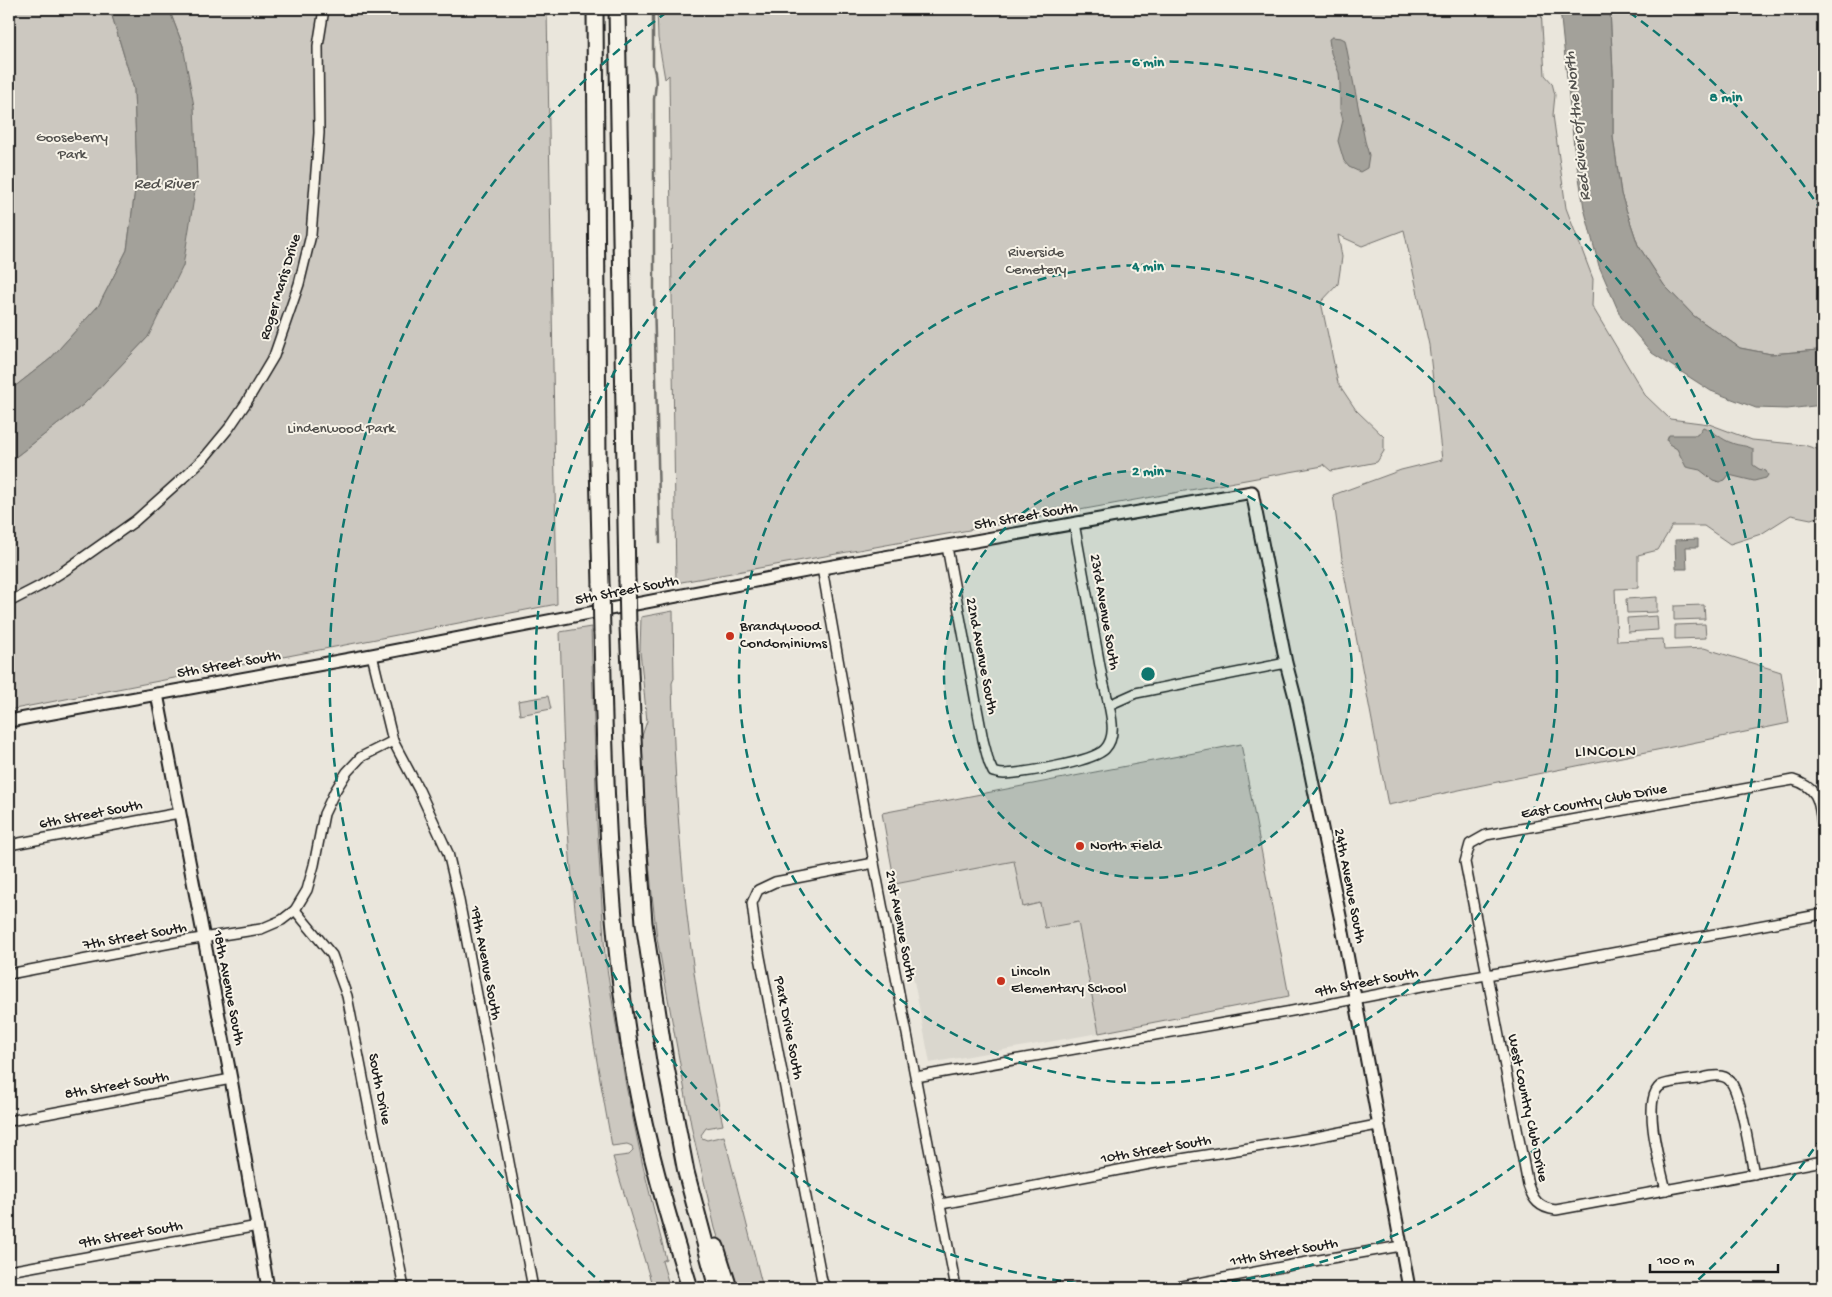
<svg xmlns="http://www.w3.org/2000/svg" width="1832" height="1297" font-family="'Gochi Hand',sans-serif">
  <rect width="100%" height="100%" fill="#eae6dc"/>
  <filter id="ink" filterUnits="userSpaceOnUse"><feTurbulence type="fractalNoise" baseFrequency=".02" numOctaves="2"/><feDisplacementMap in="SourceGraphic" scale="10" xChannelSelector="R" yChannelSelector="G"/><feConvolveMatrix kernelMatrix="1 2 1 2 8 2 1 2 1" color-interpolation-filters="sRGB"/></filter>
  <g filter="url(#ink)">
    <path fill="#dad7ce" d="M1014,861L1023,906L1040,903L1078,922L1099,1033L930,1063L895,884Z"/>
    <g fill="#ccc8c0" stroke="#74726e">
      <path d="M9,9H110L134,89L137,175L127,250L99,305L50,359L9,391Z"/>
      <path d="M169,9H547L557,604L9,710V462L84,404L148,337L183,46Z"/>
      <path d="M657,9H1541L1545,75L1552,83L1555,95L1553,115L1566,208L1593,279L1592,306L1645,395L1670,419L1709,424L1752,440L1804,445L1823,451V515L1811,519L1791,515L1761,534L1730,544L1704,526H1672L1658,550L1638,555V588L1615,589L1617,641L1663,639L1664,650L1704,648L1781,672L1789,723C1656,751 1521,776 1388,805L1344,573L1333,495L1401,470L1442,460L1429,345L1404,230L1362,246L1338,235L1342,257L1338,284L1321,302L1338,383L1356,410L1384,437V451L1377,462L1331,471L1323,464V466L676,583L669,75L665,79L658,38Z"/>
      <path d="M1610,9H1823V347L1818,350L1771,354L1740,348L1694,316L1664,285L1638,245L1621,194L1613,137V73Z"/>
      <path d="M1657,597V612L1627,613L1626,599Z"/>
      <path d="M1704,605L1705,619L1674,620V606Z"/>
      <path d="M673,611L674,678L672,683C674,772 680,860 691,949C698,1008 710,1066 723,1125L706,1128L701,1135L702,1138L707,1140L724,1136L763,1288H734L715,1228L692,1130L657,938L652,895L643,798L641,739L647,721L640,651L641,617Z"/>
      <path d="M1657,616L1658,630L1628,632L1627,618Z"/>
      <path d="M1705,624L1706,638L1675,639V625Z"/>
      <path d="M591,627L597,824L605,956L626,1086L643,1166L666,1259L662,1261L670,1288H653L613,1157L629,1155L633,1151L632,1146L627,1144L612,1146C596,1058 580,969 572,879C564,798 563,715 560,632Z"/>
      <path d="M548,696L551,709L520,715L518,701Z"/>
      <path d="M1241,744L1289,996L1099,1033L1078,922L1045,928L1040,903L1023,907L1014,861L895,884L882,813Z"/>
    </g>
    <g fill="#a3a19a" stroke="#6d6c68">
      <path d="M110,9H169L183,46L194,106L197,179L183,266L148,337L84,404L9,462V391L50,359L99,305L127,250L137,175L134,89Z"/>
      <path d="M1560,9H1610L1613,73V137L1621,194L1638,245L1664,285L1694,316L1740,348L1771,354L1818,350L1823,347V405L1787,409L1756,408L1711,391L1652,353L1621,317L1599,266L1584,208L1574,147Z"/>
      <path d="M1332,37L1341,38L1345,40L1365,141L1369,155L1367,168L1360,172L1349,167L1344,161L1338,141L1343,120L1340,109V85L1339,73L1331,53L1329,39Z"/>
      <path d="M1703,427C1714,431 1722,440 1732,443C1739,446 1746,445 1753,449V465L1759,469L1766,471L1768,475L1766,478L1754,481L1729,475L1725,480L1719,482L1713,480L1700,470L1686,467L1677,449L1669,444L1667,440L1669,435H1697Z"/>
      <path d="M1698,539V547H1686L1687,569H1676L1675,540Z"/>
    </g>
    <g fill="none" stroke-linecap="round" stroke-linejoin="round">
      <path stroke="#6d6c68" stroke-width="2.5" d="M653,9V65C657,77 656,87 654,99V296L660,543"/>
      <defs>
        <g id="street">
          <path d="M1074,523L1102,677L1109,705"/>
          <path d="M947,547L983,740L989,763L993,772C997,773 1000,774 1004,774C1023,773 1093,762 1105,749C1116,737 1112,720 1109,705L1136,693L1286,663"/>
          <path d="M822,568L874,863L956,1288"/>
          <path d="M9,602L40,586L64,571L135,521L183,478L205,457L229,428L246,403L274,356L299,284L311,235L319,133L318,46L324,9"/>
          <path d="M372,655L393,741L419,790L448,853L458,895L533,1288"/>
          <path d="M1823,830C1819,805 1821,788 1793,780L1486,835L1470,844L1465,862L1528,1185C1533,1200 1539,1208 1556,1210L1823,1161"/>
          <path d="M9,845L179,813"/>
          <path d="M295,910L332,955L347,996L404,1288"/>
          <path d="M9,974L176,942L261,929L282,920L295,910L307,890L314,865L324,814L335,791L347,772L361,757L393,741"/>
          <path d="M916,1077L1292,1011L1427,985L1564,962L1823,914"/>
          <path d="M9,1121L231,1079"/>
          <path d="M1666,1190C1661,1169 1641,1101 1660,1086C1667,1082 1689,1080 1698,1079C1708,1077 1722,1072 1730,1081C1741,1093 1750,1155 1754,1174"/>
          <path d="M941,1204L1150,1164L1311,1138L1377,1125"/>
          <path d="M9,1271L258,1226"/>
          <path d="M826,1288L822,1281L756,936L752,903L758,890L775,882L874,863"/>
          <path d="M1172,1288L1302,1263L1401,1246"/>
        </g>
        <g id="secondary">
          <path d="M157,694L231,1079L268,1288"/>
          <path d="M9,721L372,655L822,568L1252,492L1286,663L1295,697L1340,916L1409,1288"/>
        </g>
        <g id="highway">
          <path d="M595,9L598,462L601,585"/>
          <path d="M617,9L627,580"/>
          <path d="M628,626L637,826L644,923L666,1067L686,1172L717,1288"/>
          <path d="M602,633C605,780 608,928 634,1073C647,1146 668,1217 690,1288"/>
          <path d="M716,1247L729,1288"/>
        </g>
      </defs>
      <use href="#street" stroke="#1c1c1c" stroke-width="12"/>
      <use href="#secondary" stroke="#1c1c1c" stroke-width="15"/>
      <use href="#highway" stroke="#1c1c1c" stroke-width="19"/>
      <use href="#street" stroke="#f7f3e8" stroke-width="9"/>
      <use href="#secondary" stroke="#f7f3e8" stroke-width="11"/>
      <use href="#highway" stroke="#f7f3e8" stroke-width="15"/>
      <defs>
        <g id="highway-bridge">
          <path d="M627,580L628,626"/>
          <path d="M601,585L602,633"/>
        </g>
      </defs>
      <use href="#highway-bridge" stroke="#1c1c1c" stroke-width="19" stroke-linecap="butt"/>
      <use href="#highway-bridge" stroke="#f7f3e8" stroke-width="15"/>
    </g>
  </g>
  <circle cx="1148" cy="674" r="204" fill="#0f766e" fill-opacity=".12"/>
  <g fill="none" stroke="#0f766e" stroke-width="2.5" stroke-dasharray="9 6">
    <circle cx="1148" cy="674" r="204"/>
    <circle cx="1148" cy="674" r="409"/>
    <circle cx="1148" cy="674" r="613"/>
    <path d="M1822 1137A818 818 0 0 1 1690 1287M606 1287A818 818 0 0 1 667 12M1629 12A818 818 0 0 1 1822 211"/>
  </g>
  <g fill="#c8321e" stroke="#f7f3e8" stroke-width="2">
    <circle cx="730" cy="636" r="5"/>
    <circle cx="1080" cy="846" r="5"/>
    <circle cx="1001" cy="981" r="5"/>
  </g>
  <g text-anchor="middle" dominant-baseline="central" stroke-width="4" stroke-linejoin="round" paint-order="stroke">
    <g font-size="15" fill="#51504d" stroke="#f7f3e8">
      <text x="72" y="138">Gooseberry<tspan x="72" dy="17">Park</tspan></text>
      <text x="1036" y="253">Riverside<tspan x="1036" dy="17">Cemetery</tspan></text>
      <text x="341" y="429">Lindenwood Park</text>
    </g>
    <g font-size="15" fill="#1c1c1c" stroke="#f7f3e8">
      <text transform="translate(281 287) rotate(-73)">Roger Maris Drive</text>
      <text transform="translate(1026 517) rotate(-10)">5th Street South</text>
      <text transform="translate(627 591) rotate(-11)">5th Street South</text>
      <text transform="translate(1104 612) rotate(80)">23rd Avenue South</text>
      <text transform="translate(981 656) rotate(79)">22nd Avenue South</text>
      <text transform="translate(229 665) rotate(-10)">5th Street South</text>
      <text transform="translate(1594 802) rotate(-10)">East Country Club Drive</text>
      <text transform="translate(91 815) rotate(-11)">6th Street South</text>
      <text transform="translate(1349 886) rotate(79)">24th Avenue South</text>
      <text transform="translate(900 926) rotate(79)">21st Avenue South</text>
      <text transform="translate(135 937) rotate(-10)">7th Street South</text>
      <text transform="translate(485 963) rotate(79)">19th Avenue South</text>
      <text transform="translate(1367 983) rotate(-11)">9th Street South</text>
      <text transform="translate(228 988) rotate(79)">18th Avenue South</text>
      <text transform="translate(788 1028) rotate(79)">Park Drive South</text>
      <text transform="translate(117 1086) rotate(-10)">8th Street South</text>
      <text transform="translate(379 1089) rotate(79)">South Drive</text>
      <text transform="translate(1527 1108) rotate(78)">West Country Club Drive</text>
      <text transform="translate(1156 1150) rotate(-10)">10th Street South</text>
      <text transform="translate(131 1235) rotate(-10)">9th Street South</text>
      <text transform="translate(1284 1253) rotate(-10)">11th Street South</text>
    </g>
    <g font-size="15" fill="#1c1c1c" stroke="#f7f3e8" text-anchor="start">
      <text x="740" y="627">Brandywood<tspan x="740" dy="17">Condominiums</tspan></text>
      <text x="1090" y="846">North Field</text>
      <text x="1011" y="972">Lincoln<tspan x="1011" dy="17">Elementary School</tspan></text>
    </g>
    <g font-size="16" font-style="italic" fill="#52514e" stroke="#f7f3e8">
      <text transform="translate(1579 126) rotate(-96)">Red River of the North</text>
      <text x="165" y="185">Red River</text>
    </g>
    <g font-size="16" letter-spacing="1" fill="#1c1c1c" stroke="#f7f3e8">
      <text x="1606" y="753">LINCOLN</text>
    </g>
  </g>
  <circle cx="1148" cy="674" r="8" fill="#0f766e" stroke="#f7f3e8" stroke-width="2.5"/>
  <g font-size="15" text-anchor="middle" font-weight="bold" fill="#0f766e" stroke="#f7f3e8" stroke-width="4" stroke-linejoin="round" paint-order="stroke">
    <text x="1148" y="66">6 min</text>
    <text x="1726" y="101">8 min</text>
    <text x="1148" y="270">4 min</text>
    <text x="1148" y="475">2 min</text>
  </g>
  <rect width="1832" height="1297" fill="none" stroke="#f7f3e8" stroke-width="30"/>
  <rect x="15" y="15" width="1802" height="1267" fill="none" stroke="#1c1c1c" stroke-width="2" filter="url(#ink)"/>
  <path d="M1650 1264v8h128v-8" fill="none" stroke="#1c1c1c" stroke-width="2.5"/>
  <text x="1657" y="1264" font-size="15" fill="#1c1c1c" stroke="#f7f3e8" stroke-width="4" paint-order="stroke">100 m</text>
</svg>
